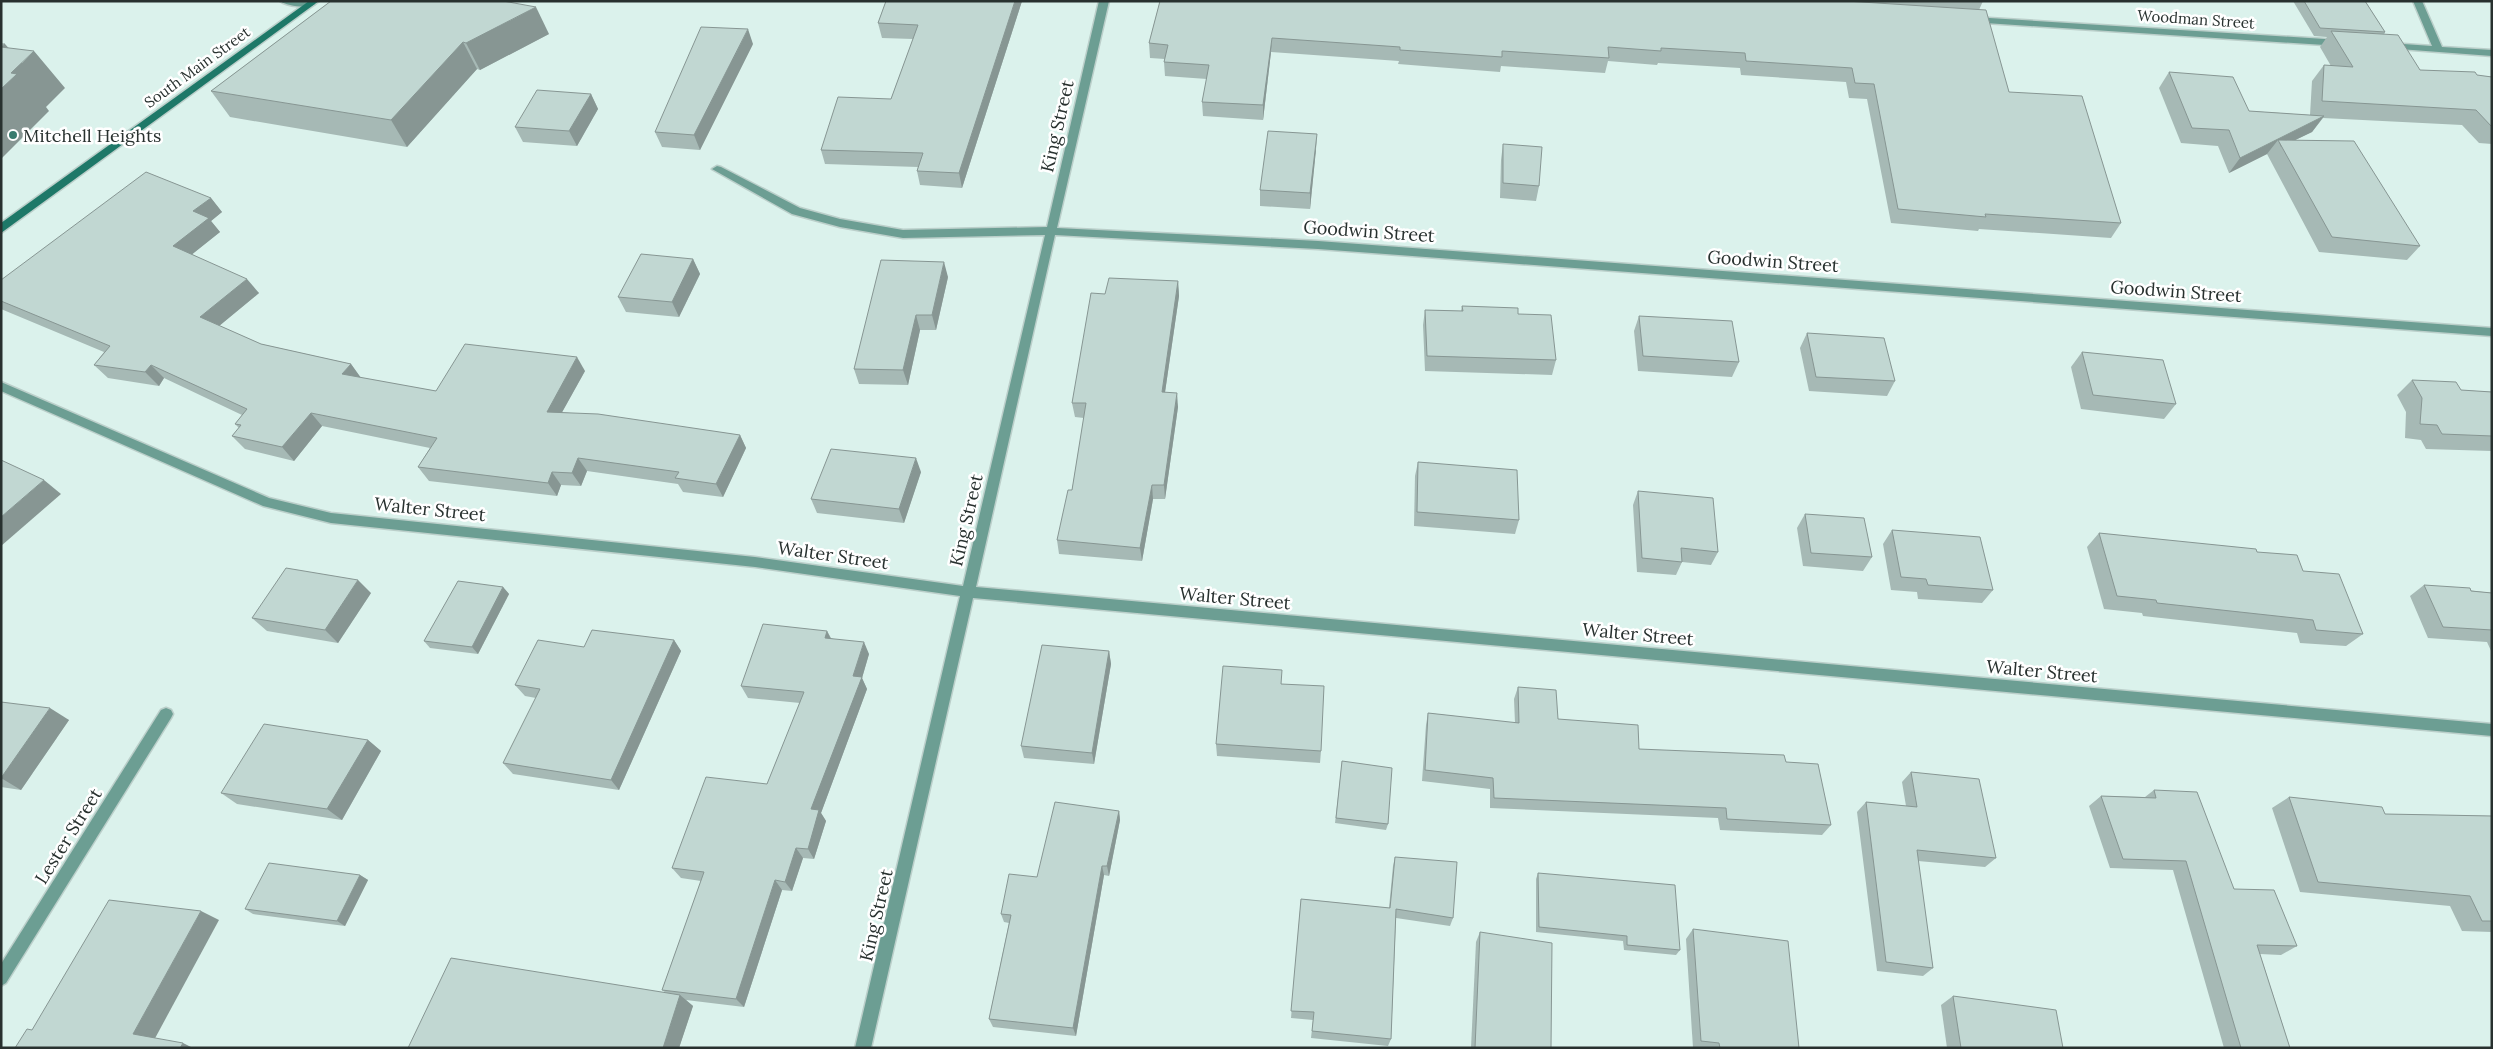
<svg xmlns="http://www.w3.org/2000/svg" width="2493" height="1049" font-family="Lora,serif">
  <rect width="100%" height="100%" fill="#dbf2ec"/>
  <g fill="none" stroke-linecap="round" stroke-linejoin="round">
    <defs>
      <g id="street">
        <path d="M280,1H310L315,4C308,9 287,6 280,1Z"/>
        <path d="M1099,1H1109L1057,228L1318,241L2492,328V336L1318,249L1055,235L976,587L2492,724V736L973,598L871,1048H855L960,596L755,567L331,523L263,506L1,391V382L269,498L331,513L755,557L963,586L1045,235L903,238L840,227L792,214L712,169L717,166L721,167L800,208L840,219L903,230L1047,227Z"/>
        <path d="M2413,1H2422L2442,47L2492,50V56L2386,48V44L2389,43L2432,46Z"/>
        <path d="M1973,17L2340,40L2345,43L2340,46L1970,22L1968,20Z"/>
        <path d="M166,708L171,710L173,714L171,718L6,983L1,986V964L161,710Z"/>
      </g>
      <path id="secondary" d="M309,1H319L1,233V223Z"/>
    </defs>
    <use href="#street" stroke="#bbcfca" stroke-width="3"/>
    <use href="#secondary" stroke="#bbcfca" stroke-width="3"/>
    <use href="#street" fill="#6c9e93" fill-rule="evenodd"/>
    <use href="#secondary" fill="#1e7868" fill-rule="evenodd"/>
  </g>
  <g fill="#a6b9b5">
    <path d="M331,1L549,34L480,70L477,69L407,147L230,117L211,91Z"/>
    <path d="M886,1H1022L962,188L920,185L917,171L918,167L825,164L821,150L891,99L913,39L882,38L878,23Z"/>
    <path d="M1160,1H1983L1979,10L2009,92L2121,223L2111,238L1979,229L1978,231L1891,223L1867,99L1849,98L1846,82L1741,75L1740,68L1658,63L1657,65L1608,61L1605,73L1501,66L1500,72L1398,64L1399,61L1271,52L1263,120L1203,116L1202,102L1207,79L1165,76L1164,62L1165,59L1150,58L1149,43Z"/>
    <path d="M2293,1H2365L2385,32L2384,35L2420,70L2492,77V144L2479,143L2462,125L2323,118L2312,132L2295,140L2420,246L2407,260L2319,252L2267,154L2229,173L2218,146L2181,143L2159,88L2169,72L2249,111L2310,115L2312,81L2324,65L2331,66L2320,47L2327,37L2314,36Z"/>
    <path d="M753,44L700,150L662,147L655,132Z"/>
    <path d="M591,94L598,109L577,146L523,142L515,127Z"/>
    <path d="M1503,144L1539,186L1536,201L1500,198L1501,160Z"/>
    <path d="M1316,149L1310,209L1260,206V190Z"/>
    <path d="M211,198L222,212L211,221L220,232L192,254L259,293L219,326L261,344L351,364L361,378L436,391L585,371L562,412L740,435L746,448L723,497L683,492L678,484L587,471L581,486L561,485L557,496L429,481L418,467L430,448L322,426L294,461L245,449L232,436L239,428L235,424L242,415L164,378L159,386L108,378L94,365L104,352L1,309V280Z"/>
    <path d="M693,259L700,274L679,317L626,312L618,297Z"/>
    <path d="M948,277L936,330H920L908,385L859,384L854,369Z"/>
    <path d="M1178,281L1179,296L1165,392L1178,407L1165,499H1153L1142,561L1059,554L1057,540L1072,490L1084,418L1075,417L1072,403L1105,294Z"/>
    <path d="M1462,306L1518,314L1556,360L1552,375L1425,371L1423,325L1425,310L1461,311Z"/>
    <path d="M1639,316L1739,362L1732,377L1638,371L1634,331Z"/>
    <path d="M1807,333L1895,381L1887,396L1809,391L1800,348Z"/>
    <path d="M2082,352L2176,404L2164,419L2081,409L2071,367Z"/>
    <path d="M2412,380L2461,390L2492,392V451L2426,449L2421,440L2405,438L2406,412L2397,395Z"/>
    <path d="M1418,462L1519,520L1515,534L1414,526L1415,476Z"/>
    <path d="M921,472L904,523L817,513L811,499Z"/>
    <path d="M1638,491L1718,552L1711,565L1682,562L1676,575L1637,572L1633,505Z"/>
    <path d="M1805,514L1872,557L1863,571L1803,566L1797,528Z"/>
    <path d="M1892,530L1993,590L1982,603L1918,599L1917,592L1891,590L1883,544Z"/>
    <path d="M2099,533L2257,552L2303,571L2363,634L2346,646L2300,643L2297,633L2143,616L2142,613L2104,609L2087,547Z"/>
    <path d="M2424,585L2492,593V653L2487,642L2428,638L2410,596Z"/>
    <path d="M503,587L509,594L478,654L430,648L424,641Z"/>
    <path d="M371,593L338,643L267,631L252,618Z"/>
    <path d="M827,631L831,638L869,654L862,678L867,689L821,813L826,821L814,859L803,858L792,891L782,890L744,1007L686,1000L693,1006L679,1048H408L666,993L662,990L701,881L681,878L672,868L767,784L800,703L748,698L741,686Z"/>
    <path d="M674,640L681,651L619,790L513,774L503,763L536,698L525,696L515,685L584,647Z"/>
    <path d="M1109,651L1111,664L1094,764L1024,758L1021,746Z"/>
    <path d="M1282,684L1321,751L1320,763L1217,756L1216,744Z"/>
    <path d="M1518,687L1558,719L1639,749L1786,762L1831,825L1822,835L1720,830L1718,818L1490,808V789L1422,781L1426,725L1428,713L1515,723L1514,699Z"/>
    <path d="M1,702L69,720L21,790L1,787Z"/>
    <path d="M368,740L381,751L342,820L237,804L221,793Z"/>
    <path d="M1342,761L1388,824L1386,830L1335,823Z"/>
    <path d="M1911,772L1996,858L1985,867L1918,861L1933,968L1923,976L1877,971L1857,812L1866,802L1906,806L1902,782Z"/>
    <path d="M2154,790L2234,889L2297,946L2281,955L2260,954L2290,1048H2224L2173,870L2110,868L2089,806L2101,796L2145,797Z"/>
    <path d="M2289,797L2385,814L2492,816V932L2462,931L2450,906L2300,892L2272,808Z"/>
    <path d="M1119,811L1120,820L1109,876L1104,875L1076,1036L993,1027L989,1019L1009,923L1004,922L1001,914L1037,877Z"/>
    <path d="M1395,857L1453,918L1450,926L1396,918L1391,1039L1388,1046L1311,1038L1313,1020L1291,1018L1301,899L1389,908L1393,866Z"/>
    <path d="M1538,873L1680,950L1676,955L1624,950L1623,941L1536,932V879Z"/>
    <path d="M360,875L368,880L345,926L253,914L245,909Z"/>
    <path d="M1693,929L1799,1048H1693L1686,939Z"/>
    <path d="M1480,932L1551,1048H1471L1476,942Z"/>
    <path d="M1953,996L2063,1048H1947L1941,1005Z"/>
  </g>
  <g fill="#879693">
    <path d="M1015,1H1022L962,188L959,173Z"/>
    <path d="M536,7L549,34L480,70L466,43Z"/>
    <path d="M748,29L753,44L700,150L694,135Z"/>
    <path d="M1272,38L1271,52L1263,120V105Z"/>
    <path d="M463,42L477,69L407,147L391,120Z"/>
    <path d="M5,44L22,63L34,51L65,88L46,107L49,111L1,159V89L11,73L1,47Z"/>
    <path d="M591,94L598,109L577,146L569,131Z"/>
    <path d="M2324,116L2312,132L2281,147L2278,140L2267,154L2229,173L2240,158Z"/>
    <path d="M1317,134L1316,149L1310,209V193Z"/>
    <path d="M211,198L222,212L211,221L220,232L185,260L173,246L193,211Z"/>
    <path d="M693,259L700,274L679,317L672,302Z"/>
    <path d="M944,262L948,277L936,330L932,315Z"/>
    <path d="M247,279L259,293L213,331L200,317Z"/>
    <path d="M1178,281L1179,296L1163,406L1162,392Z"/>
    <path d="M916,315L920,330L908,385L903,370Z"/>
    <path d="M577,357L585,371L555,425L547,412Z"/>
    <path d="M351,364L361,378L342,374Z"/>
    <path d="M151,365L164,378L159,386L145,372Z"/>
    <path d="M1177,393L1178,407L1165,499L1164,485Z"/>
    <path d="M311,413L322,426L294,461L282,447Z"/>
    <path d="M740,435L746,448L723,497L716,484Z"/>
    <path d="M578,458L587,471L581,486L572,473Z"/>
    <path d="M916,458L921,472L904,523L899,509Z"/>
    <path d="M552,472L561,485L557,496L548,483Z"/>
    <path d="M44,480L61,494L1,546V517Z"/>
    <path d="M1152,485L1153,499L1142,561L1140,548Z"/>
    <path d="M358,580L371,593L338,643L325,630Z"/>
    <path d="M503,587L509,594L478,654L472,647Z"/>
    <path d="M827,631L833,643L825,638Z"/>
    <path d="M674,640L681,651L619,790L611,780Z"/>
    <path d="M864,642L869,654L862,678L867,689L821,813L826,821L814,859L808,849L811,809Z"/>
    <path d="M1109,651L1111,664L1094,764L1092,753Z"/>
    <path d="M50,708L69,720L21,790L1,778Z"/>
    <path d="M368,740L381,751L342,820L327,809Z"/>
    <path d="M1119,811L1120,820L1109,876L1107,866Z"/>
    <path d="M796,848L803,858L792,891L785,882Z"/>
    <path d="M1102,866L1104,875L1076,1036L1073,1028Z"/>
    <path d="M360,875L368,880L345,926L337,921Z"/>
    <path d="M775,880L782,890L744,1007L736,999Z"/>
    <path d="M201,911L219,920L153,1042L133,1034Z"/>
    <path d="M680,995L693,1006L679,1048H663Z"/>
    <path d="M183,1043L193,1048H180Z"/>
  </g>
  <g fill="#c1d7d2" stroke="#879693">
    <path d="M331,1H503L536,7L466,43L463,42L391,120L211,91Z"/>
    <path d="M886,1H1015L959,173L917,171L923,153L821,150L838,97L891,99L918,25L878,23Z"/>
    <path d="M1160,1H1846L1986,10L2009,92L2082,96L2121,223L1985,214L1986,217L1898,209L1874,84L1855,83L1852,68L1746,61L1745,53L1661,48V51L1608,47L1609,58L1502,51V57L1400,50V47L1272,38L1263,105L1202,102L1209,65L1164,62L1168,45L1149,43Z"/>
    <path d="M2304,1H2365L2385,32L2320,28Z"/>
    <path d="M701,27L748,29L694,135L655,132Z"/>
    <path d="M2331,31L2398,35L2420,70L2475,72L2477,75L2492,77V127L2476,110L2322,101L2324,65L2353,67Z"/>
    <path d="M1,44H5L1,47L34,51L11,73L17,74L1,89Z"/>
    <path d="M2169,72L2233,77L2249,111L2324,116L2240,158L2229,130L2192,128Z"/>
    <path d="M537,90L591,94L569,131L515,127Z"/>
    <path d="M1268,131L1317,134L1310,193L1260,190Z"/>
    <path d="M2278,140L2354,141L2420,246L2332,237Z"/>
    <path d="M1503,144L1542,147L1539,186L1503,183Z"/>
    <path d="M146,172L211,198L193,211L209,218L173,246L247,279L200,317L261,344L351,364L342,374L436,391L465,344L577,357L547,412L598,414L740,435L716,484L675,478L679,472L578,458L572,473L552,472L548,483L418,467L437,438L311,413L282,447L232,436L241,425L235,424L247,409L151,365L145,372L94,365L110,346L1,301V280Z"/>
    <path d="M641,254L693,259L672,302L618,297Z"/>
    <path d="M881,260L944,262L932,315H916L903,370L854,369Z"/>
    <path d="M1109,278L1178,281L1162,392L1177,393L1164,485H1152L1140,548L1057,540L1068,490H1072L1086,403H1072L1091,293L1105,294Z"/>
    <path d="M1462,306L1518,308V314L1551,315L1556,360L1427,356L1425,310L1463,311Z"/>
    <path d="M1639,316L1732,321L1739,362L1643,356Z"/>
    <path d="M1807,333L1884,338L1895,381L1816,377Z"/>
    <path d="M2082,352L2163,360L2176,404L2093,395Z"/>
    <path d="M2412,380L2456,382L2461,390L2492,392V436L2442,434L2437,425L2420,424L2422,398Z"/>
    <path d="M831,449L916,458L899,509L811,499Z"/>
    <path d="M1,460L44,480L1,517Z"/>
    <path d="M1418,462L1517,470L1519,520L1417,512Z"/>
    <path d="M1638,491L1713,498L1718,552L1681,548L1682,562L1642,558Z"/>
    <path d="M1805,514L1864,518L1872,557L1811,553Z"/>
    <path d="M1892,530L1980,537L1993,590L1928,585L1926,579L1901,577Z"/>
    <path d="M2099,533L2256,549L2257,552L2297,555L2303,571L2339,574L2363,634L2316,630L2313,620L2157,603L2156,600L2117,596Z"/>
    <path d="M286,568L358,580L325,630L252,618Z"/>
    <path d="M458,581L503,587L472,647L424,641Z"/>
    <path d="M2424,585L2470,588L2471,591L2492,593V630L2443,627Z"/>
    <path d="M763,624L827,631L825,638L864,642L853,676L862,677L811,809L819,810L808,849L796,848L785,882L775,880L736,999L662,990L704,872L672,868L706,777L767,784L804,692L741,686Z"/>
    <path d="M592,630L674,640L611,780L503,763L540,689L515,685L538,640L584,647Z"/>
    <path d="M1042,645L1109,651L1092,753L1021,746Z"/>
    <path d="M1223,666L1282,670L1281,684L1324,686L1321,751L1216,744Z"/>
    <path d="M1518,687L1556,690L1558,719L1638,725L1639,749L1784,755L1786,762L1818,764L1831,825L1727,819L1726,808L1494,798L1493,778L1425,770L1428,713L1519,723Z"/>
    <path d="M1,702L50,708L1,778Z"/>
    <path d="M264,724L368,740L327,809L221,793Z"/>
    <path d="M1342,761L1392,768L1388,824L1336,818Z"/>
    <path d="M1911,772L1979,779L1996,858L1917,850L1933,968L1886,962L1866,802L1917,807Z"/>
    <path d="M2154,790L2197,792L2234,889L2274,890L2297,946L2257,945L2290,1048H2241L2186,861L2123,859L2101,796L2156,798Z"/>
    <path d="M2289,797L2382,807L2385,814L2492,816V921H2482L2470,896L2318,882Z"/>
    <path d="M1055,802L1119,811L1107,866H1102L1073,1028L989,1019L1011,915L1001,914L1009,874L1037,877Z"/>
    <path d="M1395,857L1457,862L1453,918L1396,909L1391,1039L1312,1031L1314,1012L1291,1011L1301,899L1390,908Z"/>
    <path d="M269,863L360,875L337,921L245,909Z"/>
    <path d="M1538,873L1675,885L1680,950L1627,945V936L1539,927Z"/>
    <path d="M109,900L201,911L133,1034L183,1043L180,1048H15L27,1029L32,1030Z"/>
    <path d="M1693,929L1788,941L1799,1048H1720L1719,1043L1701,1041Z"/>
    <path d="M1480,932L1552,943L1551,1048H1475Z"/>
    <path d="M451,958L680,995L663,1048H408Z"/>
    <path d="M1953,996L2056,1010L2063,1048H1961Z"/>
  </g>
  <circle fill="#387b6e" stroke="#fff" stroke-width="2" cx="13" cy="135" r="5"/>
  <g text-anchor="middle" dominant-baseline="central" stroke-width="5" stroke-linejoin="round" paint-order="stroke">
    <g font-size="15" fill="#28312f" stroke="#fff">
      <text transform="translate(2196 19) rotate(4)">Woodman Street</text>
      <text transform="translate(197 67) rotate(-36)">South Main Street</text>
    </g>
    <g font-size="18" fill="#28312f" stroke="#fff">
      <text transform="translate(1057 126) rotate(-77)">King Street</text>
      <text transform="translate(1369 231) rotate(4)">Goodwin Street</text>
      <text transform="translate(1773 261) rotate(4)">Goodwin Street</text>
      <text transform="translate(2176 291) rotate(4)">Goodwin Street</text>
      <text transform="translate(430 509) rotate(6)">Walter Street</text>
      <text transform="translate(966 520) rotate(-77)">King Street</text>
      <text transform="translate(833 555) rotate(8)">Walter Street</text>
      <text transform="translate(1235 598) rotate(5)">Walter Street</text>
      <text transform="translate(1638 634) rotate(5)">Walter Street</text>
      <text transform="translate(2042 671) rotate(5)">Walter Street</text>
      <text transform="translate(68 836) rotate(-58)">Lester Street</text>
      <text transform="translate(876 915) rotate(-77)">King Street</text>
    </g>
    <g font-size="18" fill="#28312f" stroke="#fff" text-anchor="start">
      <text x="23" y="135">Mitchell Heights</text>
    </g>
  </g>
  <rect width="2493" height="1049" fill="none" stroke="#28312f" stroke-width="5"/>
</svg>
